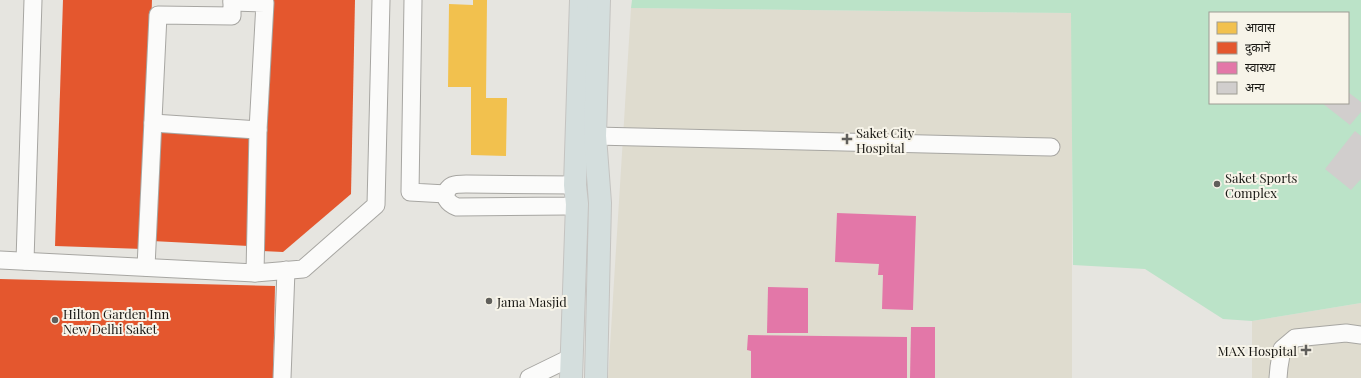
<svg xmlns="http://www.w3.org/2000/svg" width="1361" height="378" font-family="'Playfair Display','Noto Sans Devanagari',serif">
  <rect width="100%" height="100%" fill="#e6e5e0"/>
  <g fill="#dfdccf">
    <path d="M631,8L1072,13V378H608Z"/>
    <path d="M1361,303V378H1252V321Z"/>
  </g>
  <path fill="#bbe3c8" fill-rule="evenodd" d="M632,0H1361V303L1252,321L1223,319L1145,269L1073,265L1071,13L631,8ZM1210,13H1348V103H1210Z"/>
  <path fill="#f2c14e" d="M473,0H487L486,98H507L506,156L471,155V87H448L449,4L473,5Z"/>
  <g fill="#e4572e">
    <path d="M63,0H152L143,249L55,246Z"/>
    <path d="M268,0H355L351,194L283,252L262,251Z"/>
    <path d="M157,130L254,135L249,246L152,241Z"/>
    <path d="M0,279L275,286L273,378H0Z"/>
  </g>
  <g fill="#e377a8">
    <path d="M837,213L916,216L913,310L882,309L883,275H878L879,264L835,262Z"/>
    <path d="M768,287L808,288V333H767Z"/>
    <path d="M911,327H935V378H910Z"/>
    <path d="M748,335L907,337V378H751V351L747,350Z"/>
  </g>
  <g fill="#d1cecd">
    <path d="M1348,92L1361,102V112L1350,125L1322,103H1348Z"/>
    <path d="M1355,131L1361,136V179L1351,190L1325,169Z"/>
  </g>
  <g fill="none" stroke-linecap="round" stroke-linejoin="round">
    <defs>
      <g id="minor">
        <path d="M413,0L410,192L446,194"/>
        <path d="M232,2L265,3L258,130L255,273"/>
        <path d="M153,123L258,130"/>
        <path d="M595,136L1051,147"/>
        <path d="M575,185L466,184C461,184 453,184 450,187C440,196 449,204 457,207L567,206L577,204"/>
        <path d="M0,260L255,273L303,269L376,205L381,0"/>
        <path d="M25,261L33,0"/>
        <path d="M146,267L158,15L232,16V0"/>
        <path d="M282,378L286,270"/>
        <path d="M529,378L572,357"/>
        <path d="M1278,378L1279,367L1282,349L1295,338L1346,333L1361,335"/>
      </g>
      <g id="major">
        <path d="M571,378L577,204L575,185L581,0"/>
        <path d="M596,378L600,203L595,136L599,0"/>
      </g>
    </defs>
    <use href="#minor" stroke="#a7a6a2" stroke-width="19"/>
    <use href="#major" stroke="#c4c3c0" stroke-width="24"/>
    <use href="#minor" stroke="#fbfbfa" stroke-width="17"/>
    <use href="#major" stroke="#d4dedd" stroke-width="22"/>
  </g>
  <g fill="#605f5b" stroke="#f7f4e9" stroke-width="1.5">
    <path d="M845 133h4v4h4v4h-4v4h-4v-4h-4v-4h4z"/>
    <circle cx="1217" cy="184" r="4"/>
    <circle cx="489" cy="301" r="4"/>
    <circle cx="55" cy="320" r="4"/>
    <path d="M1304 344h4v4h4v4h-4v4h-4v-4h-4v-4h4z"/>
  </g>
  <g text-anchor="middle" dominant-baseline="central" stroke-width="4" stroke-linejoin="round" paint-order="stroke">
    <g font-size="13" fill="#181713" stroke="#f7f4e9" text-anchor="start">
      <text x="856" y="132">Saket City<tspan x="856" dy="15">Hospital</tspan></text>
      <text x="1225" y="177">Saket Sports<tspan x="1225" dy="15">Complex</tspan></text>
      <text x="497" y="301">Jama Masjid</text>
      <text x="63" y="313">Hilton Garden Inn<tspan x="63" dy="15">New Delhi Saket</tspan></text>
      <text x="1297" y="350" text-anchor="end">MAX Hospital</text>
    </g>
  </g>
  <rect x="1209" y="12" width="140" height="92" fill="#f7f4e9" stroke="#9e9c93"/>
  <rect x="1217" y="22" width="20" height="12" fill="#f2c14e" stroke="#9e9c93"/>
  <text x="1245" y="32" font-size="12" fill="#181713">आवास</text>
  <rect x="1217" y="42" width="20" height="12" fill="#e4572e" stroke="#9e9c93"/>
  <text x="1245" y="52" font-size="12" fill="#181713">दुकानें</text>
  <rect x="1217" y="62" width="20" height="12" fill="#e377a8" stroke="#9e9c93"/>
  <text x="1245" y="72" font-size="12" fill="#181713">स्वास्थ्य</text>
  <rect x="1217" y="82" width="20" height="12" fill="#d1cecd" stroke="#9e9c93"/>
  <text x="1245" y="92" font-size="12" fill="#181713">अन्य</text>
</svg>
